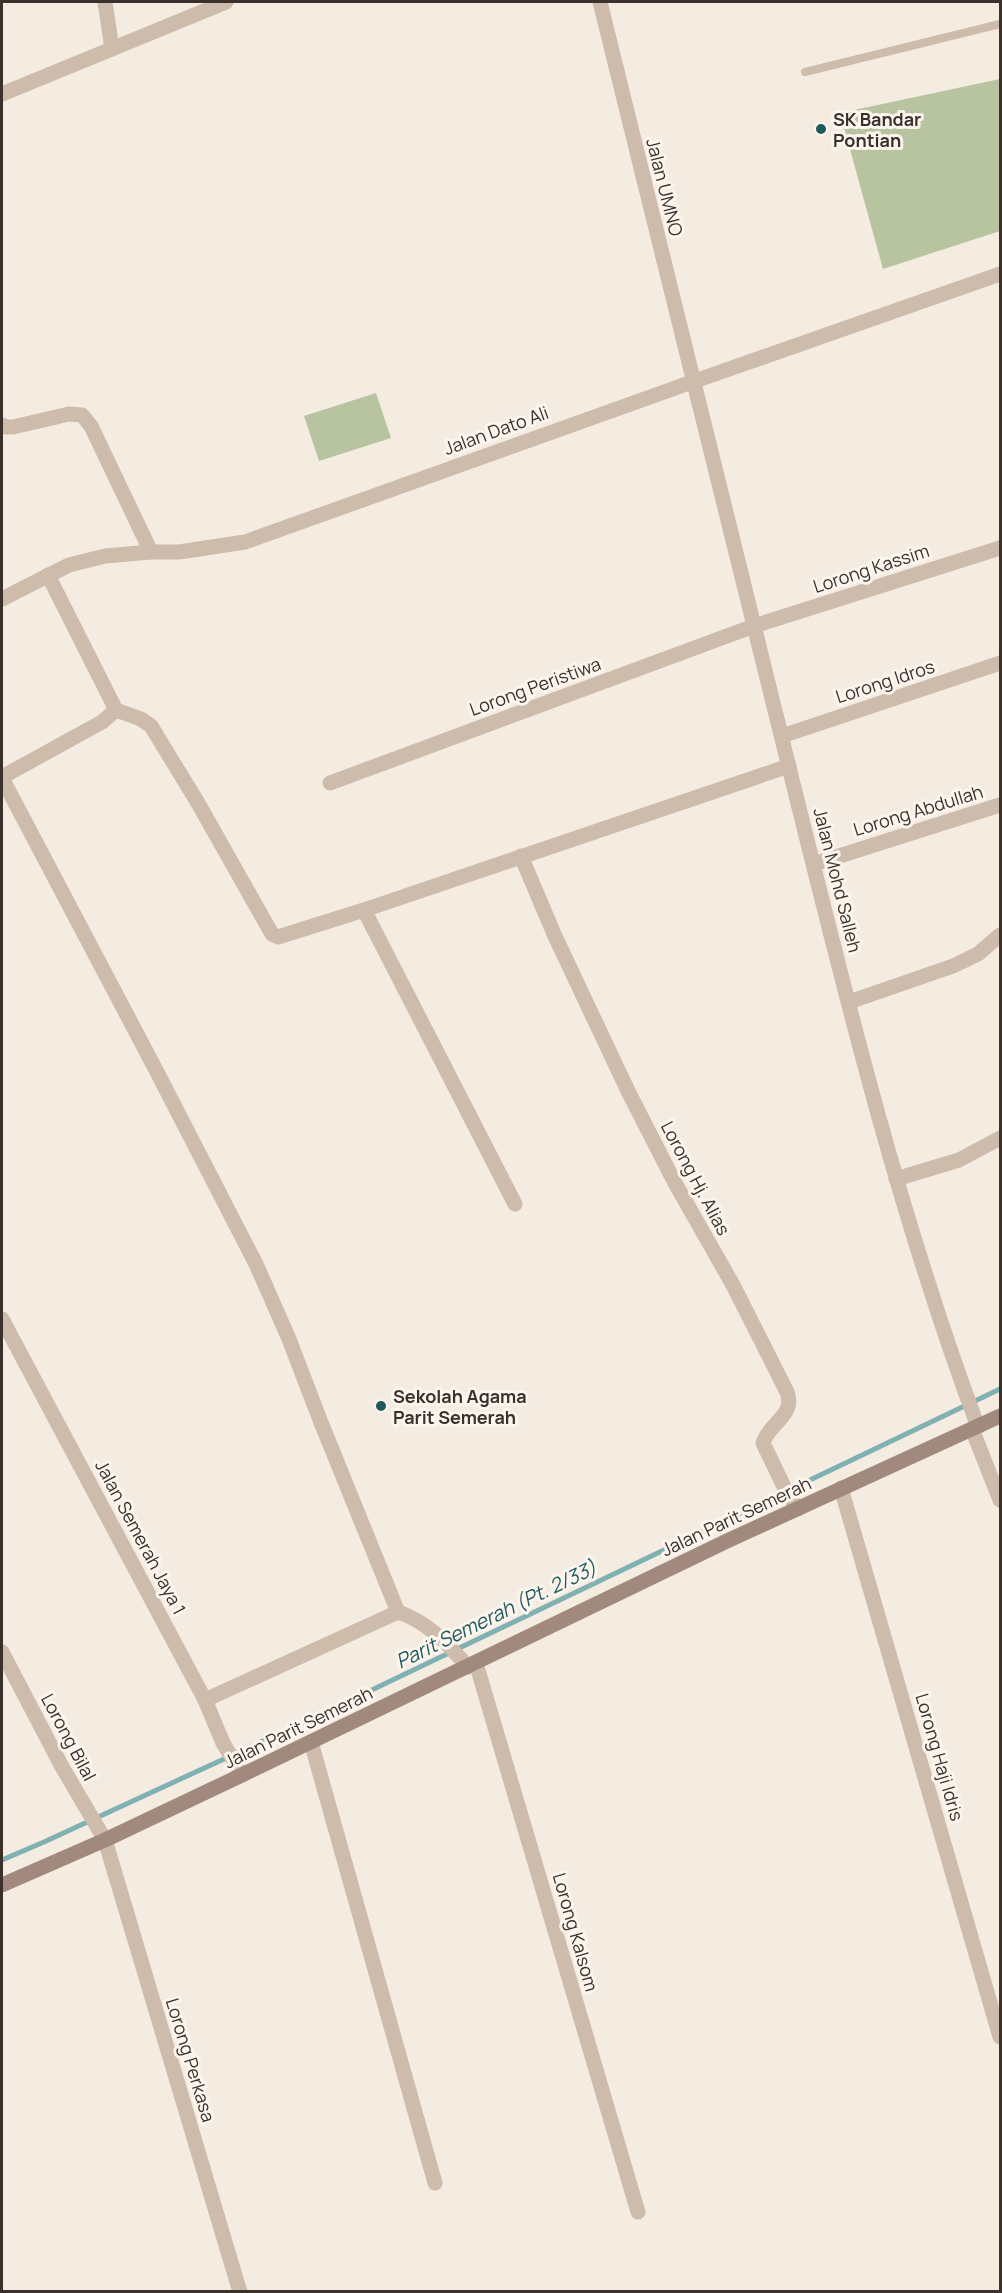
<svg xmlns="http://www.w3.org/2000/svg" width="1002" height="2293" font-family="Manrope,sans-serif">
  <rect width="100%" height="100%" fill="#f4ebe1"/>
  <g fill="#b8c4a0">
    <path d="M1000,79V231L883,269L840,113Z"/>
    <path d="M376,393L391,438L319,461L304,416Z"/>
  </g>
  <g fill="none" stroke-linecap="round" stroke-linejoin="round">
    <path stroke="#7fb0b2" stroke-width="5" d="M2,1860L44,1842L330,1710L1000,1389"/>
    <path stroke="#cdbbac" stroke-width="8" d="M805,72L1000,24"/>
    <g stroke="#cdbbac" stroke-width="15">
      <path d="M105,2L112,49"/>
      <path d="M600,2C659,247 721,491 781,735C839,968 894,1202 978,1427"/>
      <path d="M2,94L226,2"/>
      <path d="M2,425L6,427H13L69,414L82,415L91,426L151,552"/>
      <path d="M2,599L69,565L105,556L151,552H179L245,542L692,382L1000,274"/>
      <path d="M116,710L141,719L151,726L198,803L272,934L278,937L364,910L789,766"/>
      <path d="M782,736L1000,663"/>
      <path d="M2,777L102,722L116,710L48,575"/>
      <path d="M2,778L157,1072L256,1264L289,1339L320,1420L398,1612"/>
      <path d="M330,783L754,626L1000,548"/>
      <path d="M521,856L554,934L628,1091L675,1183L733,1285L787,1392C796,1415 769,1423 763,1443L788,1495L798,1509"/>
      <path d="M814,864L1000,805"/>
      <path d="M364,910L515,1204"/>
      <path d="M849,1002L953,966L978,954L1000,935"/>
      <path d="M896,1179L959,1160L1000,1138"/>
      <path d="M2,1319L205,1700L223,1743L242,1775"/>
      <path d="M972,1429L1000,1500"/>
      <path d="M841,1488L1000,2037"/>
      <path d="M2,1652L61,1765L105,1840L240,2292"/>
      <path d="M476,1663L638,2212"/>
      <path d="M205,1700L398,1612C428,1622 448,1644 468,1667"/>
      <path d="M311,1742L435,2183"/>
    </g>
    <path stroke="#a18a7d" stroke-width="15" d="M2,1885L105,1840L242,1775L727,1541L1000,1416"/>
  </g>
  <g fill="#1f5a5e" stroke="#fbf5ee" stroke-width="2">
    <circle cx="821" cy="129" r="6"/>
    <circle cx="381" cy="1406" r="6"/>
  </g>
  <g text-anchor="middle" dominant-baseline="central" stroke-width="6" stroke-linejoin="round" paint-order="stroke">
    <g font-size="18" font-weight="bold" fill="#3b302b" stroke="#fbf5ee" text-anchor="start">
      <text x="833" y="119">SK Bandar<tspan x="833" dy="21">Pontian</tspan></text>
      <text x="393" y="1396">Sekolah Agama<tspan x="393" dy="21">Parit Semerah</tspan></text>
    </g>
    <g font-size="18" fill="#3b302b" stroke="#fbf5ee">
      <text transform="translate(665 187) rotate(76)">Jalan UMNO</text>
      <text transform="translate(496 430) rotate(-20)">Jalan Dato Ali</text>
      <text transform="translate(871 568) rotate(-18)">Lorong Kassim</text>
      <text transform="translate(885 681) rotate(-18)">Lorong Idros</text>
      <text transform="translate(535 686) rotate(-20)">Lorong Peristiwa</text>
      <text transform="translate(918 810) rotate(-17)">Lorong Abdullah</text>
      <text transform="translate(838 880) rotate(76)">Jalan Mohd Salleh</text>
      <text transform="translate(696 1178) rotate(62)">Lorong Hj. Alias</text>
      <text transform="translate(736 1516) rotate(-25)">Jalan Parit Semerah</text>
      <text transform="translate(141 1537) rotate(62)">Jalan Semerah Jaya 1</text>
      <text transform="translate(298 1727) rotate(-26)">Jalan Parit Semerah</text>
      <text transform="translate(69 1737) rotate(62)">Lorong Bilal</text>
      <text transform="translate(940 1757) rotate(74)">Lorong Haji Idris</text>
      <text transform="translate(576 1932) rotate(74)">Lorong Kalsom</text>
      <text transform="translate(191 2060) rotate(73)">Lorong Perkasa</text>
    </g>
    <g font-size="20" font-style="italic" fill="#1f5a5e" stroke="#fbf5ee">
      <text transform="translate(496 1614) rotate(-26)">Parit Semerah (Pt. 2/33)</text>
    </g>
  </g>
  <rect width="1002" height="2293" fill="none" stroke="#3b302b" stroke-width="6"/>
</svg>
